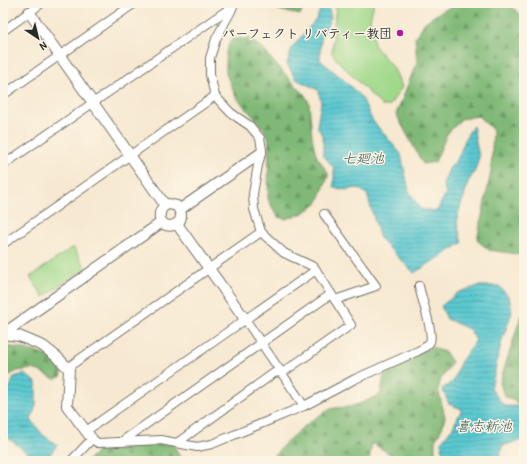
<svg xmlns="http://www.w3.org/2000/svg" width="527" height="464" font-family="'Patrick Hand','Klee One',sans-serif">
  <defs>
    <pattern id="forest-firs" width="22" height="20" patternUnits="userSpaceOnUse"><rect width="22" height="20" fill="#80b977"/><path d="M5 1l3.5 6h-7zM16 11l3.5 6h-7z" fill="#699762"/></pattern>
    <pattern id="water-rules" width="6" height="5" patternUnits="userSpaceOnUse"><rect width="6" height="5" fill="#5cc9d1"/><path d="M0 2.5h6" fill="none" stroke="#4ca3aa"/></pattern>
  </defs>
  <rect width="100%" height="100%" fill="#fcf5e5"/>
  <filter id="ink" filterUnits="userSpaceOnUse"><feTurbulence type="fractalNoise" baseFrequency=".025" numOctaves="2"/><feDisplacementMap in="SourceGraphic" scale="8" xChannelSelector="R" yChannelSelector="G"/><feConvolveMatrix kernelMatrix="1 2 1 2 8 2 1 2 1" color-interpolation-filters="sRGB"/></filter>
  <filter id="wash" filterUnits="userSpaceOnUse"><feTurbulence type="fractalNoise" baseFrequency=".012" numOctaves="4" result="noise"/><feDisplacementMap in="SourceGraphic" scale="16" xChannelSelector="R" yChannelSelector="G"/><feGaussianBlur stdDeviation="0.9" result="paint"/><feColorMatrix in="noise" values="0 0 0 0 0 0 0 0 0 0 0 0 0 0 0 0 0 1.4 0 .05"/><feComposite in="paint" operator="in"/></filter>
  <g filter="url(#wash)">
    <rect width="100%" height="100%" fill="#f7e9d1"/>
    <g fill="#a1d98b" stroke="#66825b">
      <path d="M336,3H374L370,19L374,45L394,69L402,87L389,106H382L337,60L332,53Z"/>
      <path d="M73,247L86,268L44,297L30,277Z"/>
    </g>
    <g fill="url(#forest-firs)" stroke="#567251">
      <path d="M266,3H306L300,15L279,10Z"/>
      <path d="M461,3H504L512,6L524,19V255L489,250L477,240L491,172L493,130L478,116L461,119L447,134L435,162L423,164L396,114L417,62L415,38L425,22L442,11Z"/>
      <path d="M231,39H250L263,49L271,59L304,94L309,102L312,136L316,155L328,173V177L317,204L301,214L285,219L278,217L271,205L268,199L269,139L264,129L236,97L226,74V52Z"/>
      <path d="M524,313V402H516L504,396L500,382L521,316Z"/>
      <path d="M7,346C22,349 51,352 59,367C61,369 61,373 62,376L55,379L39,371L32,369L17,371L8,376L3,387V347Z"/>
      <path d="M432,347L446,353L452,362L441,379L438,389L445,417L442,428L435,441V452L438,461H398L387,452L372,443L369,461H269C285,442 308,420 331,409C336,407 343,408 349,407C360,404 371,399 381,394L384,374L398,362Z"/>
      <path d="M173,444L182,461H87L104,445Z"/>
    </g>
    <g fill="url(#water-rules)" stroke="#447a7e">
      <path d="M322,3H327L331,17L321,39L320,60L344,80L362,98L372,120L401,154L409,191L420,209L437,211L446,193L443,184L449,169L458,158L467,135L473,126L476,142L479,157L475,171L468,182L464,197L458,213L457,223L462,243L414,273L380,239L367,194L358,188L345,190L334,187V168L323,155V137L317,126L321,102L318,90L296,79L287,64L292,48L317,18Z"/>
      <path d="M479,286H499L509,297L512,312L501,343L491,389L504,406H524V439L502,446L500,456L502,461H445L443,454L441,442L453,427L462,409L449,404L442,389L453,382L460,363L476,340L469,329L447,319L441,306L459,292Z"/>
      <path d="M24,374L36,382V405L31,420L43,435L57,445L45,461H38L3,434V399L8,392L14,377Z"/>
    </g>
  </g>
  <g filter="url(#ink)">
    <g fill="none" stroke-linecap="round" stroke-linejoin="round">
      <defs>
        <g id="minor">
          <path d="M3,31L42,3"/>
          <path d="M3,95L135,3"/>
          <path d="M3,165L233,6"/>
          <path d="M324,214L376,286L335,300"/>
          <path d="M3,244L215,96"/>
          <path d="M245,319L304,406"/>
          <path d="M67,368L261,232"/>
          <path d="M86,431L316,270"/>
          <path d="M121,442L331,294"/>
          <path d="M177,443L274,373L285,371L351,325L314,267L284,253L261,232L254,209L253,194L258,165L262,150L260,138L250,126L231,113L215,96L210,75V58L216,39L231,11L234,3"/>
          <path d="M71,461L92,439L98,443L161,440L197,447L212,444L304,406L355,379L418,351C422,349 428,346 430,342C434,333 421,297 419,286"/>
        </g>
        <g id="tertiary">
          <path d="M29,12L165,205"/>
          <path d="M169,204L177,206C193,227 156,234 160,213C161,208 165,205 169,204Z"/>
          <path d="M179,210L261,153"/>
          <path d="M177,224L245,319"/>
          <path d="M3,334L162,222"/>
          <path d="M3,334L19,336L43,346L57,357L69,369L67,406L92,439"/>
        </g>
      </defs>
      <use href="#minor" stroke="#726e65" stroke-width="10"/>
      <use href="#tertiary" stroke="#726e65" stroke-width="12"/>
      <use href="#minor" stroke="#fff" stroke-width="8"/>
      <use href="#tertiary" stroke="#fff" stroke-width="10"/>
    </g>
  </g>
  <circle fill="#b5179e" stroke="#fcf5e5" stroke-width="1.5" cx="400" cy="33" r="4"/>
  <g text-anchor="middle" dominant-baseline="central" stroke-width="3" stroke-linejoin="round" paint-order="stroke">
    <g font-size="13" font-weight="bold" fill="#2b2b2b" stroke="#fcf5e5" text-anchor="end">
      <text x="392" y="33">パーフェクト リバティー教団</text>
    </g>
    <g font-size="14" font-style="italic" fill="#3a5a5d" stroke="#fcf5e5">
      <text x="363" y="157">七廻池</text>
      <text x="484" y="425">喜志新池</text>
    </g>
  </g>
  <rect width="527" height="464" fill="none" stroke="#fcf5e5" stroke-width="16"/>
  <g transform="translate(38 38) rotate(145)" stroke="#fcf5e5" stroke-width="3" paint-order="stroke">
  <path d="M0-3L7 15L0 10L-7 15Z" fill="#2b2b2b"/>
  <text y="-6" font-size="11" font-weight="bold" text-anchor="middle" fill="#2b2b2b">N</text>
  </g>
</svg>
